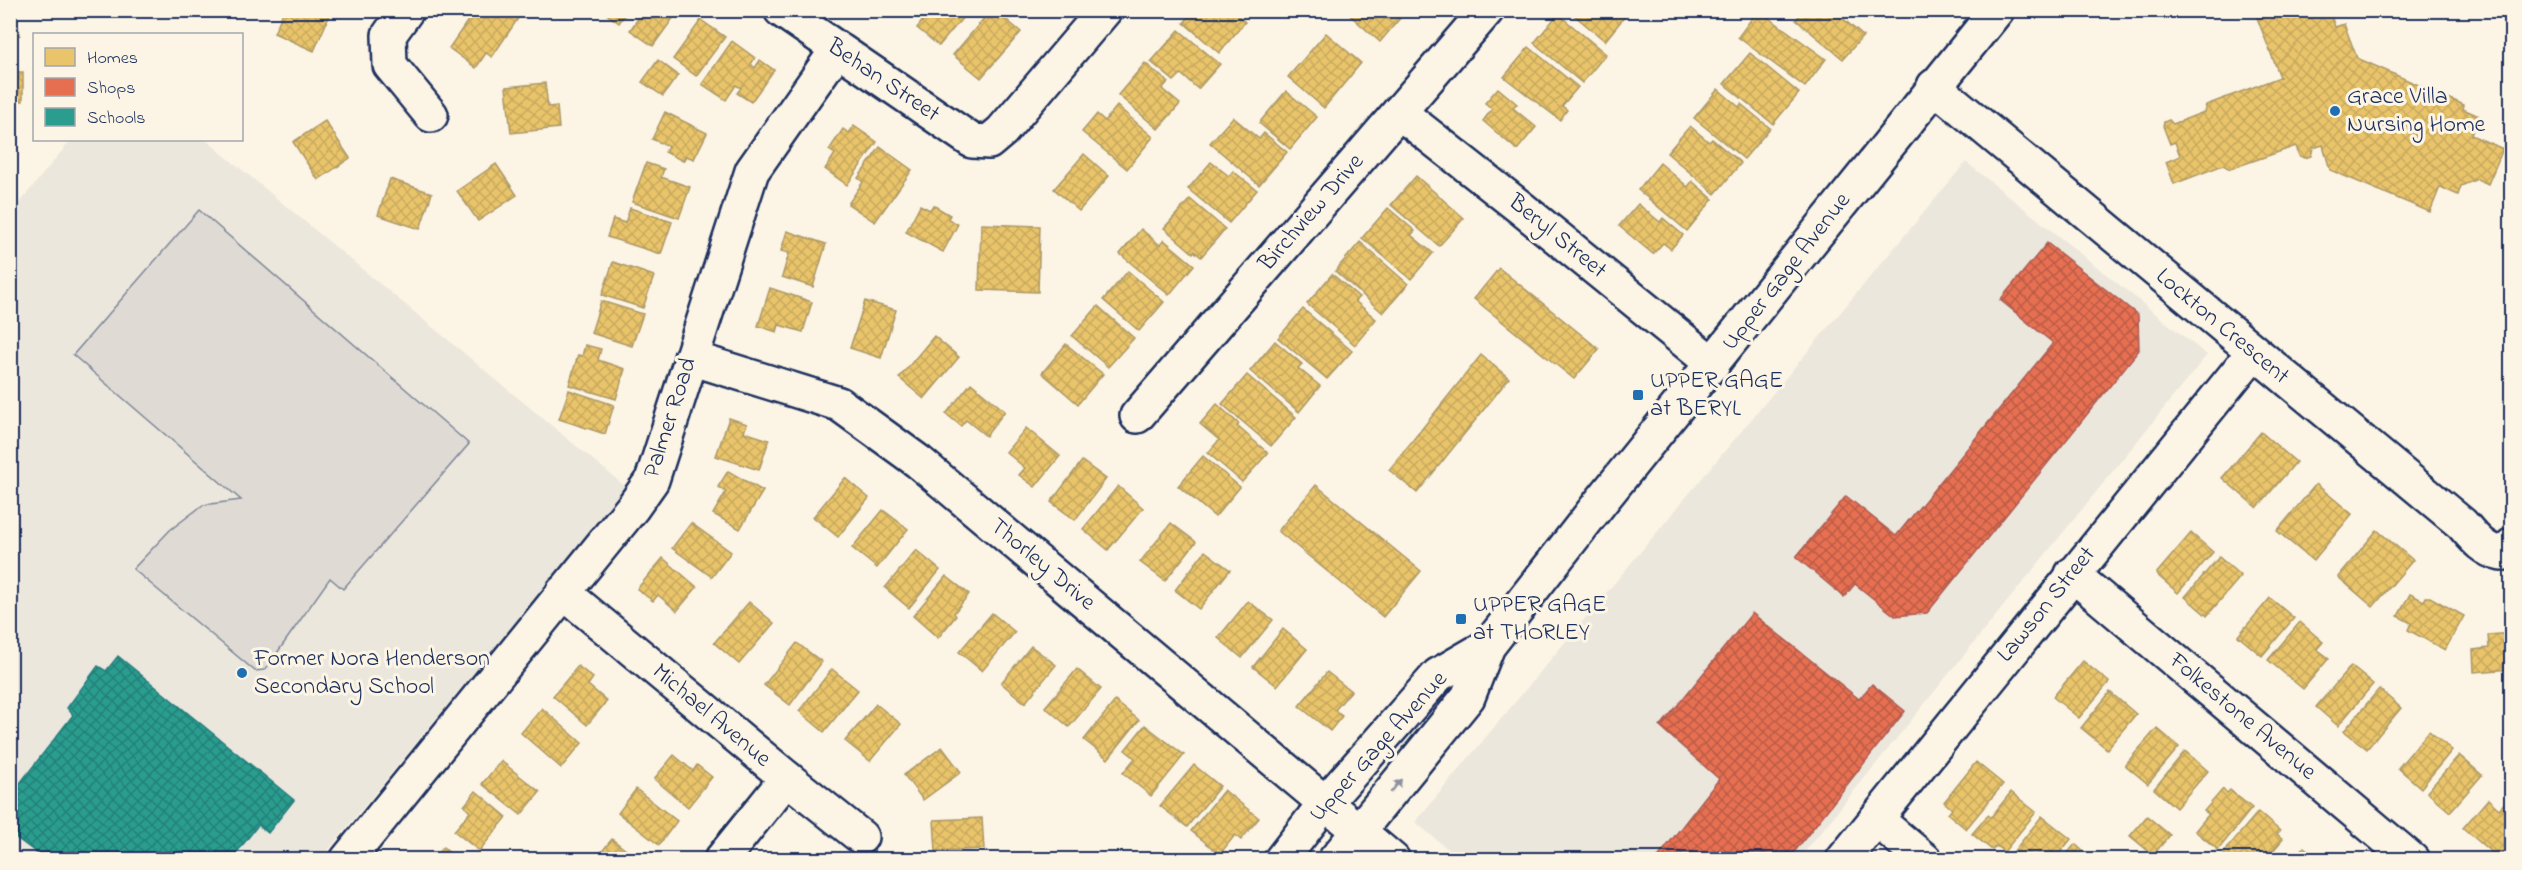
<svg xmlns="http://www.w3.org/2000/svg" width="2522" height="870" font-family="'Indie Flower',sans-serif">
  <defs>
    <pattern id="homes-cross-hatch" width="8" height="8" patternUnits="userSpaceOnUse" patternTransform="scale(1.5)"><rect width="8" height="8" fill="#e9c46a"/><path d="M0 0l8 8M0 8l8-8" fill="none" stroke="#c7a95e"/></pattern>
    <pattern id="shops-cross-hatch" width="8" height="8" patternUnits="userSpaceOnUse" patternTransform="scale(1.5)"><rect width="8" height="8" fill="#e76f51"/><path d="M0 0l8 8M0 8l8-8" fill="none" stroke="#ba5c46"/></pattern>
    <pattern id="schools-cross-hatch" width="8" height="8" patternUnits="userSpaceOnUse" patternTransform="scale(1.5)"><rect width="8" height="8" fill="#2a9d8f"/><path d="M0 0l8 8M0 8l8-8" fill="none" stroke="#238078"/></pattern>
  </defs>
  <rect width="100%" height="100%" fill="#fcf5e5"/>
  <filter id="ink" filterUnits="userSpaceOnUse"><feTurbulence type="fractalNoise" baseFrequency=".0167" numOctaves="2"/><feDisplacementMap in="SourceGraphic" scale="12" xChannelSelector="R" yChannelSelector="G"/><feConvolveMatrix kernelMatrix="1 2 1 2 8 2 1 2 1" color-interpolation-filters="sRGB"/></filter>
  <g filter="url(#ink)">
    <g fill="#ece7dc">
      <path d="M71,140H206L626,487L321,859H11L10,214Z"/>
      <path d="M1966,162L2207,355L1799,859H1460L1415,822Z"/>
    </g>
    <path fill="#dfdbd4" stroke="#7d8599" stroke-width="1.5" d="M199,210L469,444L343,589L330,578L265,670L255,671L133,569L170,530L203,505L241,500L73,355Z"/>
    <g fill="url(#homes-cross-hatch)" stroke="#ab9766" stroke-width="1.5">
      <path d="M10,10L20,35L10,38Z"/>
      <path d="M284,10H332L314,51L274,33Z"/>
      <path d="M475,10H510L519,17L492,57L486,53L476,68L449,48Z"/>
      <path d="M601,10H628L619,23Z"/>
      <path d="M644,10H679L653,46L630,30Z"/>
      <path d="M931,10H969L939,46L917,28Z"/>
      <path d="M991,10H995L1021,32L981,78L953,55Z"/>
      <path d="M1194,10H1232L1245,22L1219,53L1184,23Z"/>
      <path d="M1344,10H1407L1380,42Z"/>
      <path d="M1568,10H1618L1625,16L1605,41Z"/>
      <path d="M1758,10L1826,59L1805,87L1738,37Z"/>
      <path d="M1804,10H1833L1863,36L1843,59L1796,20Z"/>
      <path d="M2254,10H2329L2335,27L2344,24L2357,58L2464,105L2463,109L2479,116L2471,135L2503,149L2488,184L2477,179L2461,186L2458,195L2440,187L2430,212L2330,170L2323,145L2313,148L2311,156L2305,158L2299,156L2296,146L2230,169L2223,165L2174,184L2166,162L2180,156L2175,142L2170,144L2163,126L2164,122L2169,120L2173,124L2204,112L2206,105L2280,77Z"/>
      <path d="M1558,14L1606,54L1582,83L1534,43Z"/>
      <path d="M701,20L725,37L696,76L673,59Z"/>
      <path d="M1179,30L1220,64L1198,89L1181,74L1174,81L1151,62Z"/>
      <path d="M1326,33L1361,63L1324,108L1288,77Z"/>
      <path d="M732,41L755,58L751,64L755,68L760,60L774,70L751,102L737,93L741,88L736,85L726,100L702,84Z"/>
      <path d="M1529,47L1578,87L1562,106L1567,110L1560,120L1504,77Z"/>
      <path d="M1750,53L1799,93L1773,124L1724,84Z"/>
      <path d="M658,60L678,75L663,96L642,82Z"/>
      <path d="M1145,63L1168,82L1162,89L1180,104L1158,129L1118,95Z"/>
      <rect x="10" y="72" width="13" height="29"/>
      <path d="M545,83L548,107L557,106L559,128L511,133L506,87Z"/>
      <path d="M1498,88L1517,104L1513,108L1536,127L1517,150L1483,121L1492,109L1485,103Z"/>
      <path d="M1718,89L1739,107L1741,104L1770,128L1744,159L1694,118Z"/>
      <path d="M1286,91L1317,117L1290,149L1259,123Z"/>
      <path d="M1117,106L1153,137L1127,169L1082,132L1097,114L1105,121Z"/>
      <path d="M665,112L707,133L694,159L686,156L683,161L665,152L668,146L652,139Z"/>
      <path d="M1233,117L1259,139L1264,133L1287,152L1259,185L1210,143Z"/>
      <path d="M325,121L350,158L318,180L293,142Z"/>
      <path d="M854,126L877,142L847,185L825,169L835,154L829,150L843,129L849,133Z"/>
      <path d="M1690,126L1709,142L1712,139L1741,163L1715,194L1667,153Z"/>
      <path d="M880,147L912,170L875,222L848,204L863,182L858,178Z"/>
      <path d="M1084,154L1109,176L1079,211L1054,189Z"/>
      <path d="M1211,162L1229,176L1233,171L1257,190L1229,223L1188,189Z"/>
      <path d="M646,163L664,169L661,177L690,187L679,218L632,202Z"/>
      <path d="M1660,163L1688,187L1692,181L1713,199L1687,231L1638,190Z"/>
      <path d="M496,164L517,195L478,221L457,191Z"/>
      <path d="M1416,176L1464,218L1439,246L1391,205Z"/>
      <path d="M390,179L432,193L420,229L378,215Z"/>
      <path d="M1190,199L1225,229L1201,257L1194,251L1193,253L1164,228Z"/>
      <path d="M1638,204L1660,222L1663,218L1683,235L1671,249L1663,243L1653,254L1619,226Z"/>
      <path d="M920,205L930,210L933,205L950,215L948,219L958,224L943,252L906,232Z"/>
      <path d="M630,208L672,222L661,254L607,237L613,219L625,223Z"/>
      <path d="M1388,208L1415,231L1411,235L1433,253L1411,279L1362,238Z"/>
      <path d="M981,224L1040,226L1038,292L979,290Z"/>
      <path d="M1141,229L1160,245L1164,240L1194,265L1169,295L1120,254Z"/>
      <path d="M787,231L826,244L813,287L782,277L789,253L781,251Z"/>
      <path d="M1360,242L1408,284L1383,313L1335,271Z"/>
      <path d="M613,262L654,276L643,308L602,295Z"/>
      <path d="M1499,268L1599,349L1574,379L1474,299Z"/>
      <path d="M1128,271L1164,302L1139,331L1103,300Z"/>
      <path d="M1332,274L1359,297L1355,301L1376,319L1355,345L1307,304Z"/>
      <path d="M770,288L812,302L803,332L779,325L777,332L758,326Z"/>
      <path d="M601,301L643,314L632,346L591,333Z"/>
      <path d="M865,301L896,310L881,358L850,348Z"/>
      <path d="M1098,306L1134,338L1108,367L1072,336Z"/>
      <path d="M1303,309L1352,351L1327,379L1278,338Z"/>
      <path d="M934,336L959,357L924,399L899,378Z"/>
      <path d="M1275,341L1302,364L1298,368L1320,386L1299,412L1250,371Z"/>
      <path d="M1066,344L1103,374L1078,404L1042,373Z"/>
      <path d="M585,345L601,349L598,360L625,369L616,399L569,385L578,355L582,356Z"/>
      <path d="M1481,355L1509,378L1417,493L1389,470Z"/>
      <path d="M1247,375L1296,417L1271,446L1222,404Z"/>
      <path d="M971,383L1005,411L986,436L966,420L961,426L946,414Z"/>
      <path d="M569,390L614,405L605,434L559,419Z"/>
      <path d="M1217,404L1239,424L1237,426L1268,453L1242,482L1208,453L1219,440L1200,424Z"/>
      <path d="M729,418L747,424L744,432L769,440L759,470L716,456Z"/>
      <path d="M1026,428L1060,456L1035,487L1019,475L1025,468L1006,452Z"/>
      <path d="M2261,432L2296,462L2257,508L2222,478Z"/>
      <path d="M1203,456L1240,487L1215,517L1178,486Z"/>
      <path d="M1082,461L1106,479L1075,520L1051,502Z"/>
      <path d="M728,471L763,491L740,529L713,514L726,492L718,487Z"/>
      <path d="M845,478L869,498L838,537L813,517Z"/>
      <path d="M2316,484L2352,514L2313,561L2277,531Z"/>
      <path d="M1316,485L1421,571L1383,617L1278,531Z"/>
      <path d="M1118,486L1143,508L1108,550L1083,529Z"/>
      <path d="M883,510L908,529L877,568L852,548Z"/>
      <path d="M691,523L731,552L712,577L672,548Z"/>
      <path d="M1171,523L1196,542L1165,581L1140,562Z"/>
      <path d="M2377,530L2413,560L2373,607L2338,577Z"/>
      <path d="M2191,533L2213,552L2178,593L2156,574Z"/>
      <path d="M916,550L940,570L909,608L885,588Z"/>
      <path d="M1205,551L1230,570L1199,609L1175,590Z"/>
      <path d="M2219,557L2241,576L2207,616L2185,597Z"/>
      <path d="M663,558L697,587L677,611L658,595L653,601L637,589Z"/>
      <path d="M946,576L969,594L954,613L956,616L938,638L913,616Z"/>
      <path d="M2410,594L2424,601L2426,597H2430L2464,616L2445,650L2408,630L2411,623L2398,616Z"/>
      <path d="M2270,598L2294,618L2262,656L2238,636Z"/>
      <path d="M1248,601L1273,620L1242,658L1218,638Z"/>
      <path d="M749,602L774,623L739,664L714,643Z"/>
      <path d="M992,613L1015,632L982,671L959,652Z"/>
      <path d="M2300,622L2323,642L2317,649L2329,658L2303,689L2268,660Z"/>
      <path d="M1283,629L1307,649L1277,686L1253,667Z"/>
      <path d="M2512,633V669L2474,672L2473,650L2489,648L2488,635Z"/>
      <path d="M797,643L822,662L790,705L764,685Z"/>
      <path d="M1031,646L1056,665L1025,703L1001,683Z"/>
      <path d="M2083,661L2109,682L2079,718L2053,697Z"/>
      <path d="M578,666L593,678L588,685L607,701L587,725L553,696Z"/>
      <path d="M2351,666L2373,684L2338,726L2316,707Z"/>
      <path d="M832,669L858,690L824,732L799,711Z"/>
      <path d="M1077,669L1101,689L1069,727L1045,707Z"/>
      <path d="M1327,672L1351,691L1335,710L1342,716L1330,731L1299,706Z"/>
      <path d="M2379,689L2401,708L2367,749L2344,731Z"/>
      <path d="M2110,692L2136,714L2107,749L2081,728Z"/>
      <path d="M1115,701L1139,720L1108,759L1084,740Z"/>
      <path d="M876,704L901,724L870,761L845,741Z"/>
      <path d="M542,708L582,743L561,768L521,733Z"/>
      <path d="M1145,725L1184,755L1151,796L1123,773L1135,758L1125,750Z"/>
      <path d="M2157,728L2179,747L2148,784L2125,765Z"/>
      <path d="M2429,731L2452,750L2421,788L2398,768Z"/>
      <path d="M942,747L961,772L923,800L904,775Z"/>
      <path d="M2185,751L2208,771L2176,808L2154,789Z"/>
      <path d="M674,755L693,771L697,765L712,777L688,807L654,779Z"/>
      <path d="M2459,755L2482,775L2450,812L2427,792Z"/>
      <path d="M501,761L540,792L521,815L482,784Z"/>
      <path d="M1976,762L2003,784L1966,829L1948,814L1952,809L1944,802Z"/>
      <path d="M1194,765L1220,786L1187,827L1160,806Z"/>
      <path d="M636,789L677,821L659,845L618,813Z"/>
      <path d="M2223,789L2227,793L2230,790L2252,808L2218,850L2195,831L2209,814L2204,811Z"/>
      <path d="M1224,790L1259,818L1241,840L1235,835L1220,854L1191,831Z"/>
      <path d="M476,791L507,817L479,851L454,831L470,812L464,806Z"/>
      <path d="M2011,792L2036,812L2004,852L1996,846L1992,850L1972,834L1988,815L1991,817Z"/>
      <path d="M2510,797L2512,842L2498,858L2463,828L2488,799L2499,809Z"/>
      <path d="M2258,812L2280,831L2277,834L2283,839L2265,860L2259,856L2256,860H2230L2223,853Z"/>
      <path d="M2042,816L2071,839L2054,860H2014L2010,856Z"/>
      <path d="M2147,816L2170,835L2153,855L2130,836Z"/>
      <path d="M982,818L984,849L936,851L934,820Z"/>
      <path d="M612,839L636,858L635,860H595Z"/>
      <path d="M2075,844L2093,860H2062Z"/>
      <path d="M443,847L457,860H432Z"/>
      <path d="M2304,847L2319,860H2294Z"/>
    </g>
    <g fill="url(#shops-cross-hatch)" stroke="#aa5c55" stroke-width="1.5">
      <path d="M2047,243L2138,315L2139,350L1927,613L1895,616L1855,584L1844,597L1796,557L1846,496L1896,536L2053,343L2000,300Z"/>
      <path d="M1752,613L1859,699L1872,684L1905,711L1788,860H1656L1719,779L1660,727Z"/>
    </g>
    <path fill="url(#schools-cross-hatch)" stroke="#267c80" stroke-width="1.5" d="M118,656L294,800L268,833L258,825L231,860H46L10,833V796L73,715L67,708L98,666L106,671Z"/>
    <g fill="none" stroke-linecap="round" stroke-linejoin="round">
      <defs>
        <g id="minor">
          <path d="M407,10L389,35L390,65L431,115"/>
          <path d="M781,10L972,141L989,142L1002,131L1105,10"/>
          <path d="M1934,86L2462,524C2474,538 2483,550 2501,554L2511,549L2512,545"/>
          <path d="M1399,112L1521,208L1713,364"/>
          <path d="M691,358L839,404L919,462L1393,860"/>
          <path d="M1137,416L1487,10"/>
          <path d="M2072,574L2412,860"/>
          <path d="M563,592L787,778L861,837"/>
          <path d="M1876,819L1925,860"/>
          <path d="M347,860L633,507L652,480L752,171L837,50"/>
          <path d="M721,860L787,778"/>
          <path d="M1843,860L2253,353"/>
        </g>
        <g id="major">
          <path d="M1281,860L1325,803L1438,675L1488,646"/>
          <path d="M1335,860L1468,697L1488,646L1603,499L1997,10"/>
        </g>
      </defs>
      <use href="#minor" stroke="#1b2f5e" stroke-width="38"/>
      <use href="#major" stroke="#1b2f5e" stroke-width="38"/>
      <use href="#minor" stroke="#fcf5e5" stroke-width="33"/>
      <use href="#major" stroke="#fcf5e5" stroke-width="33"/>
    </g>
    <defs><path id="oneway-solid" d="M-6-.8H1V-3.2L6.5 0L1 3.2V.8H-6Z" transform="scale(1.5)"/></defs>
    <use fill="#8c92a2" href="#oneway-solid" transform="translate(1396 786) rotate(-51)"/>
  </g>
  <g fill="#1f6fb2" stroke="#fcf5e5" stroke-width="2">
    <circle cx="2335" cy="111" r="6"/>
    <rect x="1632" y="389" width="12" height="12" rx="3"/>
    <rect x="1455" y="613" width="12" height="12" rx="3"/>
    <circle cx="242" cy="673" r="6"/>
  </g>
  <g text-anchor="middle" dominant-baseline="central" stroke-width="6" stroke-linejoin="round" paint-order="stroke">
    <g font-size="24" fill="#1b2f5e" stroke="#fcf5e5">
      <text transform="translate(883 81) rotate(34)">Behan Street</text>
      <text transform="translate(1312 213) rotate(-49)">Birchview Drive</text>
      <text transform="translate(1557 237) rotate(39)">Beryl Street</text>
      <text transform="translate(1787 272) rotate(-52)">Upper Gage Avenue</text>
      <text transform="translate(2222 327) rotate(40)">Lockton Crescent</text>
      <text transform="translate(671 418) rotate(-72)">Palmer Road</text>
      <text transform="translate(1042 565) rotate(40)">Thorley Drive</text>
      <text transform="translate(2047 605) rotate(-51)">Lawson Street</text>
      <text transform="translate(711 716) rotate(40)">Michael Avenue</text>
      <text transform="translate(2242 717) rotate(40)">Folkestone Avenue</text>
      <text transform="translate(1379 747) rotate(-48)">Upper Gage Avenue</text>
    </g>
    <g font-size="24" fill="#1b2f5e" stroke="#fcf5e5" text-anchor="start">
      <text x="2347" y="97">Grace Villa<tspan x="2347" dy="28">Nursing Home</tspan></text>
      <text x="1650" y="381">UPPER GAGE<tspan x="1650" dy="28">at BERYL</tspan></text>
      <text x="1473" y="605">UPPER GAGE<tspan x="1473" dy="28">at THORLEY</tspan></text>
      <text x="254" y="659">Former Nora Henderson<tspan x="254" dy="28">Secondary School</tspan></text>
    </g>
  </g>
  <rect width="2522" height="870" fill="none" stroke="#fcf5e5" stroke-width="36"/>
  <rect x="18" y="18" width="2486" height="834" fill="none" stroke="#1b2f5e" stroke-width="2" filter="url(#ink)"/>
  <rect x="33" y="33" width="210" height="108" fill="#fcf5e5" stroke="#a2a6af" stroke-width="1.5"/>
  <rect x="45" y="48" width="30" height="18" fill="#e9c46a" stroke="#a2a6af" stroke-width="1.5"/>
  <text x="87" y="63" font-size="18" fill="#1b2f5e">Homes</text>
  <rect x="45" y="78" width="30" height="18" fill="#e76f51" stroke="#a2a6af" stroke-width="1.5"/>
  <text x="87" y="93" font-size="18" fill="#1b2f5e">Shops</text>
  <rect x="45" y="108" width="30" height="18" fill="#2a9d8f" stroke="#a2a6af" stroke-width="1.5"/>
  <text x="87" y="123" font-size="18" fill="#1b2f5e">Schools</text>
</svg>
